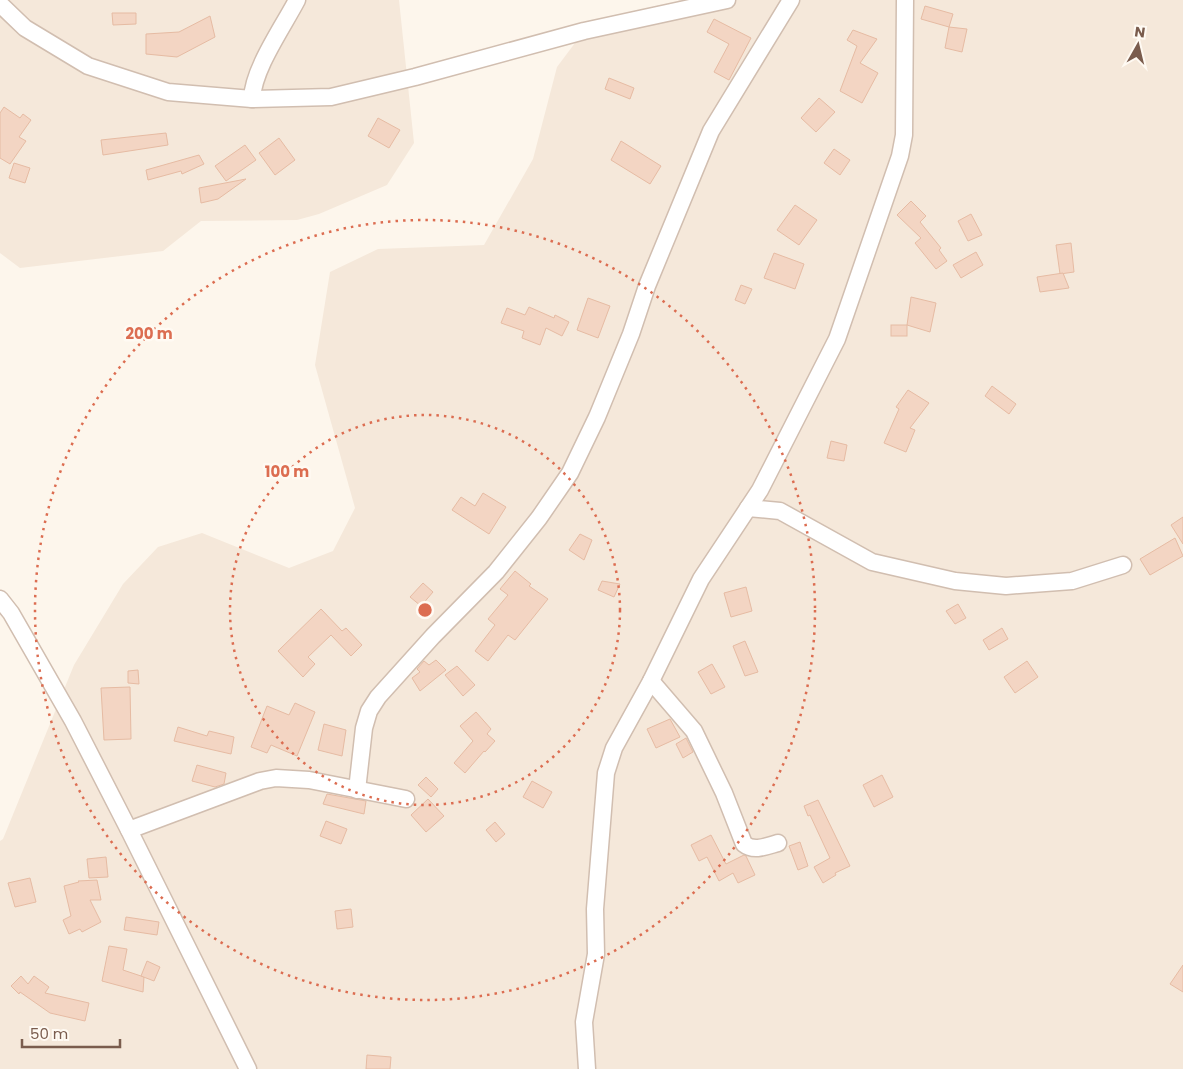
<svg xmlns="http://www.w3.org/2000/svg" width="1183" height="1069" font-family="Poppins,sans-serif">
  <rect width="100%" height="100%" fill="#fdf6ec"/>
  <g fill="#f5e8da">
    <path d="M0,0H399L414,143L387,185L319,214L297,220L201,221L163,251L20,268L0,253Z"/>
    <path d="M679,0H1183V1069H0V841L3,839L74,665L123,584L158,547L202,533L289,568L333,551L355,508L315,365L330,272L378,249L484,245L533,159L557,67L584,31L668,12Z"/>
  </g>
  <g fill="#f3d5c3" stroke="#e6bba3">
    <path d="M925,6L953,14L949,27L921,19Z"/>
    <path d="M112,13H136V24L113,25Z"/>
    <path d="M210,16L215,37L177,57L146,54V34L179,32Z"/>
    <path d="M714,19L751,38L729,80L714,72L729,44L707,32Z"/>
    <path d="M949,27L967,29L962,52L945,48Z"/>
    <path d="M853,30L877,39L860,63L878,73L862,103L840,91L857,46L847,40Z"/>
    <path d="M609,78L634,88L630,99L605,89Z"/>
    <path d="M819,98L835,112L816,132L801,118Z"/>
    <path d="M4,107L20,118L23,114L31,120L19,137L26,141L10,164L0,158V113Z"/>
    <path d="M378,118L400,130L389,148L368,136Z"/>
    <path d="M166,133L168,145L103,155L101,140Z"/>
    <path d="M279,138L295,160L275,175L259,153Z"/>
    <path d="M621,141L661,166L650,184L611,160Z"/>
    <path d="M245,145L256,160L226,181L215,166Z"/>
    <path d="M834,149L850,160L840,175L824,163Z"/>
    <path d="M199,155L204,164L182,174L181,171L148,180L146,170Z"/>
    <path d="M14,163L30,168L25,183L9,178Z"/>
    <path d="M246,179L218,199L201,203L199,188Z"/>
    <path d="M911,201L926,216L920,222L941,248L939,250L947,261L936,269L915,243L921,238L897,215Z"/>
    <path d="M795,205L817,220L799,245L777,230Z"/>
    <path d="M971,214L982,235L968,241L958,221Z"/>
    <path d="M1071,243L1074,272L1060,274L1056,245Z"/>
    <path d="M976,252L983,265L961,278L953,265Z"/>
    <path d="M774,253L804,264L795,289L764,278Z"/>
    <path d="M1063,273L1069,288L1040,292L1037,277Z"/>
    <path d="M741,285L752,289L745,304L735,300Z"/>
    <path d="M911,297L936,303L930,332L907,325Z"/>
    <path d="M588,298L610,306L598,338L577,330Z"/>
    <path d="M529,307L554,318L555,315L569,322L562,336L546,328L540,345L522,338L524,331L501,323L507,308L525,315Z"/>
    <rect x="891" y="325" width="16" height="11"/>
    <path d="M992,386L1016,404L1009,414L985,396Z"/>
    <path d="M908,390L929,403L910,428L915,430L906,452L884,443L899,409L896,407Z"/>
    <path d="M831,441L847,445L844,461L827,458Z"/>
    <path d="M483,493L506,507L489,534L452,510L461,497L475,506Z"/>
    <path d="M1183,517V544L1171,525Z"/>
    <path d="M580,534L592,540L584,560L569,550Z"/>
    <path d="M1175,538L1183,556L1150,575L1140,559Z"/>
    <path d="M515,571L531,584L529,586L548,599L515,640L508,635L488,661L475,651L495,625L488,619L508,595L500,589Z"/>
    <path d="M602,581L620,584L614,597L598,590Z"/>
    <path d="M423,583L433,592L421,606L410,597Z"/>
    <path d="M746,587L752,611L731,617L724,593Z"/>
    <path d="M958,604L966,618L955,624L946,611Z"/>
    <path d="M321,609L342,631L346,628L362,645L351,656L331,635L308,657L315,664L303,677L278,651Z"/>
    <path d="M1002,628L1008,639L989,650L983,640Z"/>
    <path d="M745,641L758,672L745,676L733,646Z"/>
    <path d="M436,660L446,670L420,691L412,678L420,672L417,669L424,661L429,665Z"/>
    <path d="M1027,661L1038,677L1015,693L1004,677Z"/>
    <path d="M712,664L725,687L711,694L698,672Z"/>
    <path d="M457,666L475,685L463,696L445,675Z"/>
    <path d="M138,670L139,684L128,683V671Z"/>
    <path d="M130,687L131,739L104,740L101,688Z"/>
    <path d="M295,703L315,712L297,756L271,745L267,753L251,747L267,706L289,715Z"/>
    <path d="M476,712L491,729L487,734L495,741L485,752L484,751L465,773L454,763L473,741L460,726Z"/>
    <path d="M670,719L680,737L656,748L647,729Z"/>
    <path d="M324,724L346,730L342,756L318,750Z"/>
    <path d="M178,727L207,736L209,731L234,737L231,754L174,741Z"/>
    <path d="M686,738L693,752L683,758L676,744Z"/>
    <path d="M197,765L226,773L224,784L215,787L192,781Z"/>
    <path d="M882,775L893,797L874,807L863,785Z"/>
    <path d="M426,777L438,789L431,797L418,785Z"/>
    <path d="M532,781L552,792L543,808L523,797Z"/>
    <path d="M327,794L366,801L364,814L323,804Z"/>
    <path d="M428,799L444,816L426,832L411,815Z"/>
    <path d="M818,800L850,866L835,873L836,875L823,883L814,867L830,858L810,815L808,816L804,806Z"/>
    <path d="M326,821L347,829L341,844L320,836Z"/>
    <path d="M495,822L505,834L496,842L486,830Z"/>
    <path d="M711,835L726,864L744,855L746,856L755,875L738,883L733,873L719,881L707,857L699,861L691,845Z"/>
    <path d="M800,842L808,866L798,870L789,846Z"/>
    <path d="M106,857L108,877L89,878L87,859Z"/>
    <path d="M30,878L36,902L15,907L8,883Z"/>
    <path d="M97,880L101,900H90L101,922L82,932L80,929L69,934L63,920L71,916L64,886L79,882L78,881Z"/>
    <path d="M351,909L353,927L337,929L335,911Z"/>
    <path d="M126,917L159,922L157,935L124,930Z"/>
    <path d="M109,946L127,949L123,970L144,977L143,992L102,981Z"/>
    <path d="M147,961L160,967L154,981L141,976Z"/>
    <path d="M1183,965V992L1170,984Z"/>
    <path d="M21,976L28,984L34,976L49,987L45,993L89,1003L85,1021L50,1013L20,992L19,994L11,986Z"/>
    <path d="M367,1055L391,1057L390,1069H366Z"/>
  </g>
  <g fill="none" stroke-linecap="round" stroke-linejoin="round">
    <defs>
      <g id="minor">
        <path d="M0,4L25,28L88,66L168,92L252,99L331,97L415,77L584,31L727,0"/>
        <path d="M252,99C253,69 283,27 297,0"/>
        <path d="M748,508L780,511L872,562L955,581L1006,586L1072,581L1123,565"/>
        <path d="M0,599L11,613L73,721L129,830L248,1069"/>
        <path d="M651,681L694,731L724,793L744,844C754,852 767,846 778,843"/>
        <path d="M357,790L364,728L369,711L378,697L433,636L496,572L539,518L570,473L597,417L631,334L647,286L711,131L791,0"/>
        <path d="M129,830L260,781L276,778L309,780L406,799"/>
        <path d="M587,1069L584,1022L596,954L595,909L606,773L614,748L651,681L701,579L760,490L837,339L900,156L904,135L905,0"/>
      </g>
    </defs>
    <use href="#minor" stroke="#d1beb0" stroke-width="19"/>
    <use href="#minor" stroke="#fff" stroke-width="16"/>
  </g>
  <g fill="none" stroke="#dc6d51" stroke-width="2.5" stroke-dasharray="2.5 5">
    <circle cx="425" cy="610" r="195"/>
    <circle cx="425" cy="610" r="390"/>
  </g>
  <circle cx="425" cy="610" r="8" fill="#dc6d51" stroke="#fffaf3" stroke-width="2.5"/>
  <g font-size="15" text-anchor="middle" font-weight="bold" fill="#dc6d51" stroke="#fffaf3" stroke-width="5" stroke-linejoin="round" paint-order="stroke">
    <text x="149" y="339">200 m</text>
    <text x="287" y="477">100 m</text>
  </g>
  <g transform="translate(1138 45) rotate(8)" stroke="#fffaf3" stroke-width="4" paint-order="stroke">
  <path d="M0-4L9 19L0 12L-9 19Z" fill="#7a5c4d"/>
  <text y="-8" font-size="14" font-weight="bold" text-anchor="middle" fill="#7a5c4d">N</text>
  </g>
  <path d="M22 1039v8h98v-8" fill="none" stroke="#7a5c4d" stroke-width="2.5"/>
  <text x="30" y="1039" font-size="15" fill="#7a5c4d" stroke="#fffaf3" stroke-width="4" paint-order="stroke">50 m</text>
</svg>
